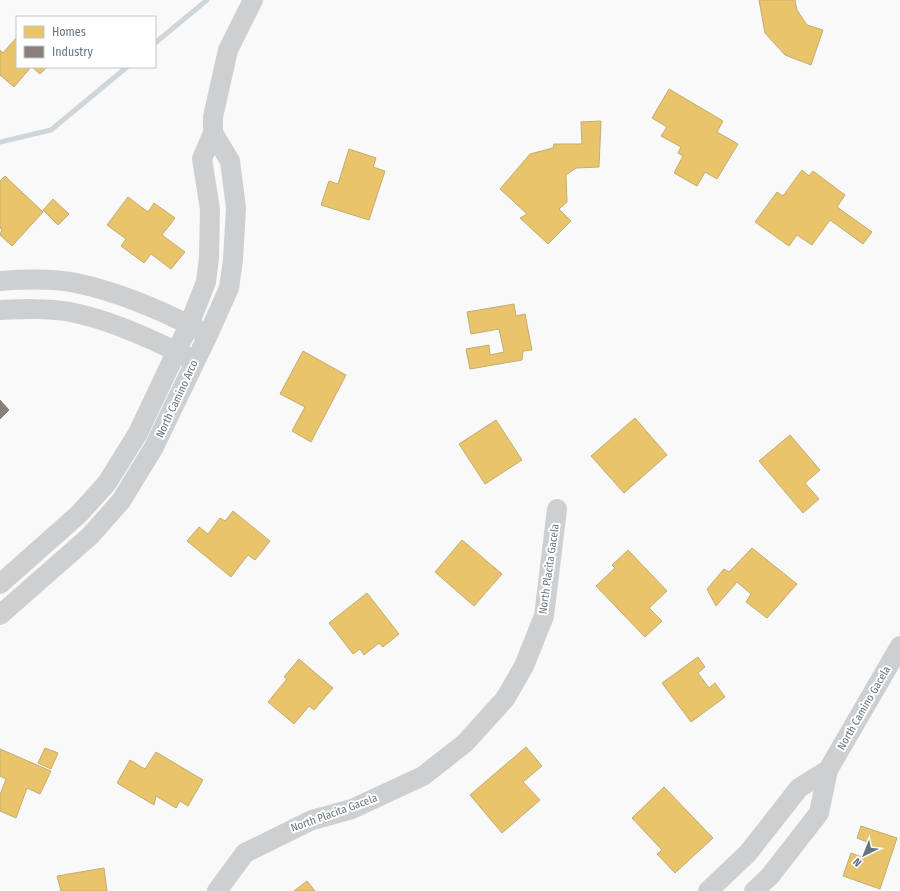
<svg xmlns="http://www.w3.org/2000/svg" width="900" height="891" font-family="'Fira Sans Condensed',sans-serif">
  <rect width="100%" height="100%" fill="#f9f9f9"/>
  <g fill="#e9c46a" stroke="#c1ad72">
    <path d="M759,0H795L797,10L807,25L823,30L811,65L785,55L765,33Z"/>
    <path d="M17,37V67H31L14,87L0,75V50L3,53Z"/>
    <path d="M32,67H47L40,74Z"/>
    <path d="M669,89L723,121L717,132L738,144L717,179L705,172L697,186L674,173L683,156L678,153L681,147L661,136L667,127L652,118Z"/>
    <path d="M601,121L599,167L576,168L566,175L567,202L559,209L571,221L548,244L520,218L527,214L500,189L530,154L553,148L554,144H582L581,122Z"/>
    <path d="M349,149L376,158L373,167L385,171L369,220L321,205L329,181L338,184Z"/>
    <path d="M802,170L809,176L813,171L845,195L837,207L872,232L863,244L830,220L812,245L797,235L789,246L755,222L777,192L783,196Z"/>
    <path d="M5,176L43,212L12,246L0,235L2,229L0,228V181Z"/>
    <path d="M128,197L148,212L154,203L175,218L162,235L185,252L171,269L151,254L144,263L121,246L126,239L107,225Z"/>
    <path d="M53,199L69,214L58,225L43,210Z"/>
    <path d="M514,304L516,316L525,314L532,350L523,351L522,360L470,369L466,349L489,345L490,355L504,352L499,329L471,334L467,312Z"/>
    <path d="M303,351L346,375L311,442L292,431L305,407L280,394Z"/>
    <path d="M635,418L667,455L624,493L591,456Z"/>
    <path d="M496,420L522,460L485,484L459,444Z"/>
    <path d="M790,435L820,470L805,483L819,499L803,513L759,461Z"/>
    <path d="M233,511L270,541L255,560L248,555L231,577L187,541L199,527L208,534L220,518L225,521Z"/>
    <path d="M462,540L502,574L474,606L435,572Z"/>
    <path d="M752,548L797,584L767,618L746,602L751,594L737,582L716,606L707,589L724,569L729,572Z"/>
    <path d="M628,550L667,591L649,608L662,621L645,637L596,586L615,568L612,565Z"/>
    <path d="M367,593L399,634L383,647L379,643L364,655L360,649L353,654L329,623Z"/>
    <path d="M698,657L705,667L698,673L709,688L715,683L725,697L691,722L662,683Z"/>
    <path d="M299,659L333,688L314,710L309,706L294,724L268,702L287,679L284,677Z"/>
    <path d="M526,747L542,766L523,782L540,800L502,833L470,795Z"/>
    <path d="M45,748L58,753L51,769L38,763Z"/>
    <path d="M0,749L51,771L40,794L27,788L16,818L0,811V795L6,779L0,776Z"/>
    <path d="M156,752L203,780L188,806L180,801L176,808L156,796L154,805L117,783L130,760L145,769Z"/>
    <path d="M664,787L713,838L675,873L657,854L662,850L632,818Z"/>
    <path d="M861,826L897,838L880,889L843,876L851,853L862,857L867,842L857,838Z"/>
    <path d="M104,868L107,891H61L57,876Z"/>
    <path d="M307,881L315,891H294Z"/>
  </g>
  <path fill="#8a817c" stroke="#7f7e7e" d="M0,400L9,410L0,419Z"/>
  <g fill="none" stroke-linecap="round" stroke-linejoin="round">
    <g stroke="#ced6d9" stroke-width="5">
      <path d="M155,43L207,0"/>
      <path d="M0,142L51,130L127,67"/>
    </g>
    <g stroke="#cecfd0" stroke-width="20">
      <path d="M0,281C25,279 52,278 76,283C119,292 163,311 201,331"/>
      <path d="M0,310C23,309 47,308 70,312C107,319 154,340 187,357"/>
      <path d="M0,584L79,514L107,483L138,433L189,325L206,282L209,258L210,209L202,159L213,133V117L228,50L253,0"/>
      <path d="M0,615L90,536L121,501L154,447L208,335L229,288L233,260L236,208L230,161L213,133"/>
      <path d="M217,891L245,853L312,820L352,809L423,776L465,743L505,699L524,666L544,616L557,509"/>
      <path d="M708,891L748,853L799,788L828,770"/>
      <path d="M754,891L770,876L819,813L828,770L900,646"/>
    </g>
  </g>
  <g text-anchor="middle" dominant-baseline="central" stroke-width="4" stroke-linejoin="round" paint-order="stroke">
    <g font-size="11" fill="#657683" stroke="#fff">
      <text transform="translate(177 399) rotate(-65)">North Camino Arco</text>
      <text transform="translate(549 569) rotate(-82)">North Placita Gacela</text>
      <text transform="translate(864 708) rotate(-60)">North Camino Gacela</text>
      <text transform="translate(334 813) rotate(-20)">North Placita Gacela</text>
    </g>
  </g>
  <rect x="16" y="16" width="140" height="52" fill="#ffffff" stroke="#c1c8cd"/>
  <rect x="24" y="26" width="20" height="12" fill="#e9c46a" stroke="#c1c8cd"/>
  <text x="52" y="36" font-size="12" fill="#657683">Homes</text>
  <rect x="24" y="46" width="20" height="12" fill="#8a817c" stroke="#c1c8cd"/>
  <text x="52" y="56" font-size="12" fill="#657683">Industry</text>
  <g transform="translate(864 855) rotate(223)" stroke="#ffffff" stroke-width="3" paint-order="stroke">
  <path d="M0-3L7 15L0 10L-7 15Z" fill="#657683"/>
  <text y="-6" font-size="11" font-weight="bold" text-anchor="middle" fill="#657683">N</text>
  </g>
</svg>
